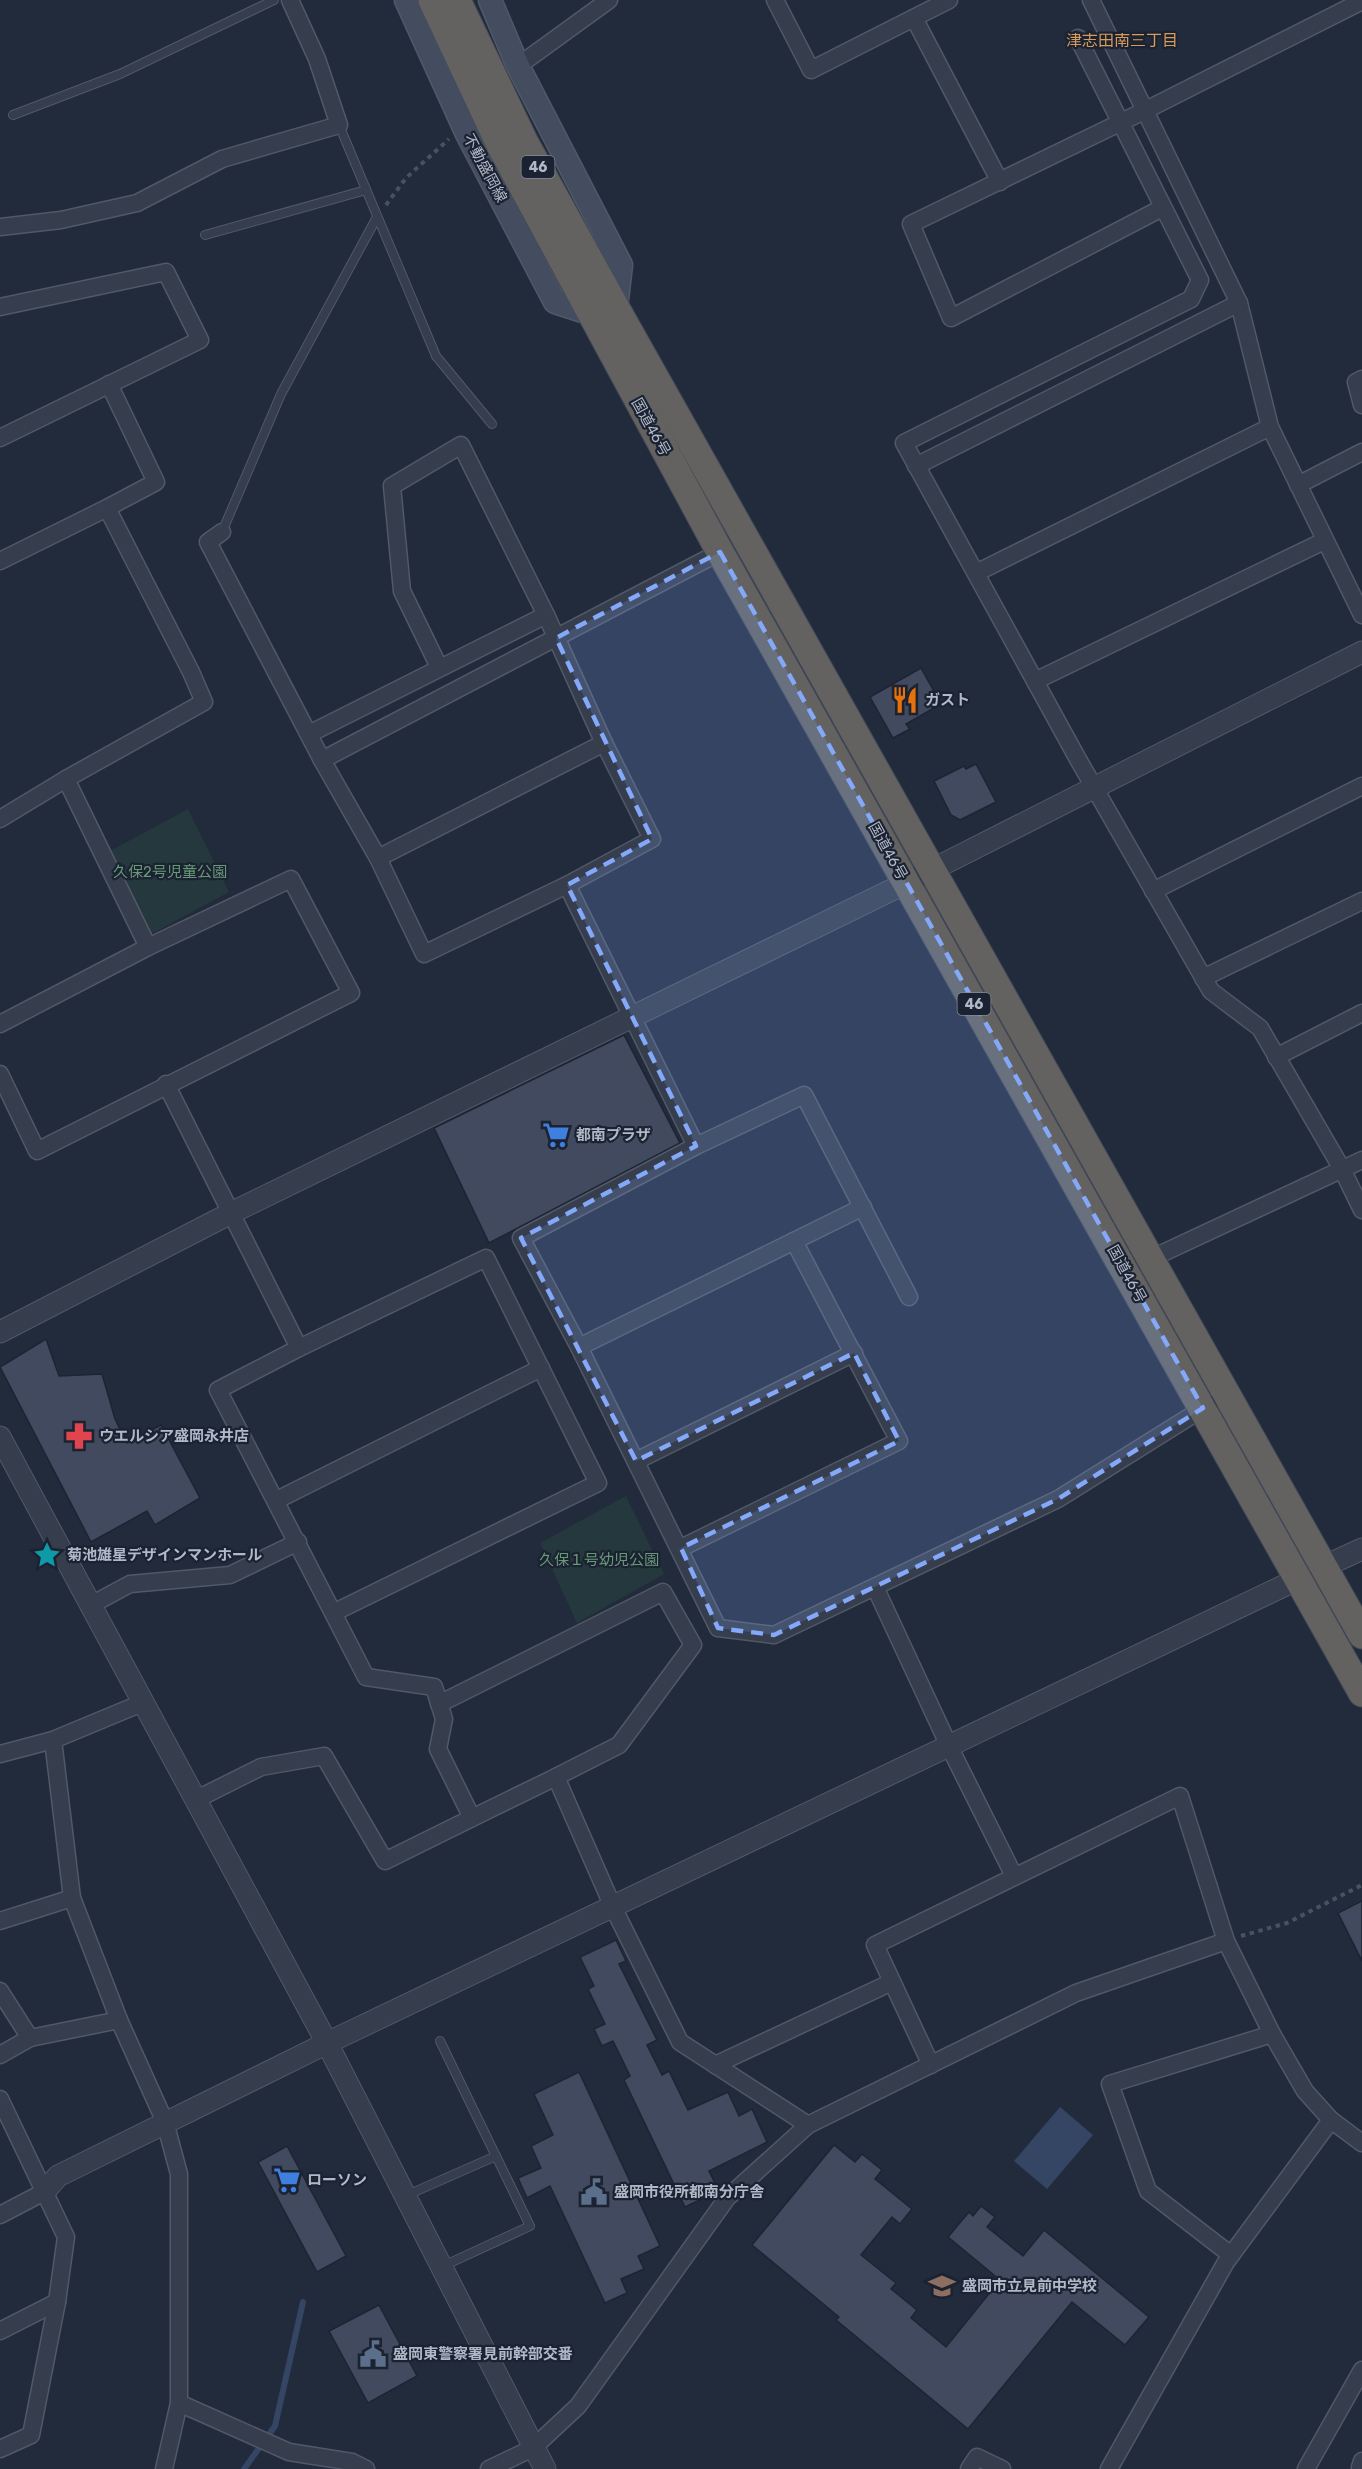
<svg xmlns="http://www.w3.org/2000/svg" width="1362" height="2469" font-family="Rubik,'Noto Sans JP',sans-serif">
  <rect width="100%" height="100%" fill="#222b3c"/>
  <g fill="#24383d">
    <path d="M188,809L229,892L151,934L110,851Z"/>
    <path d="M626,1496L664,1574L577,1623L540,1543Z"/>
  </g>
  <path fill="#354564" d="M1060,2107L1093,2135L1047,2189L1014,2161Z"/>
  <g fill="none" stroke-linecap="round" stroke-linejoin="round">
    <path stroke="#354564" stroke-width="6" d="M244,2469L275,2426L303,2302"/>
  </g>
  <g fill="#414a5e" stroke="#1d2433" stroke-width="1.5">
    <path d="M921,668L941,704L906,724L910,729L893,738L870,697Z"/>
    <path d="M976,764L996,802L960,820L951,815L934,781L964,766L966,769Z"/>
    <path d="M624,1035L680,1143L489,1243L434,1128Z"/>
    <path d="M46,1339L59,1376L102,1374L115,1419L127,1443L161,1425L200,1498L155,1525L147,1511L91,1542L0,1367Z"/>
    <path d="M1362,1901V1961L1338,1913Z"/>
    <path d="M616,1940L626,1961L619,1964L657,2040L647,2045L662,2075L669,2071L688,2110L728,2092L739,2116L752,2109L767,2142L709,2171L719,2191L685,2207L624,2080L630,2076L613,2041L602,2046L594,2029L605,2024L588,1989L594,1986L580,1957Z"/>
    <path d="M579,2072L660,2246L638,2256L644,2269L621,2279L627,2293L605,2303L550,2186L527,2198L518,2178L541,2168L531,2146L553,2135L534,2094Z"/>
    <path d="M834,2145L855,2162L862,2154L882,2170L875,2179L912,2209L900,2224L892,2217L861,2255L896,2283L891,2289L917,2310L911,2318L946,2347L1000,2280L948,2237L969,2212L973,2216L981,2206L995,2217L987,2227L1023,2256L1044,2230L1149,2317L1125,2345L1072,2302L968,2429L836,2320L839,2317L752,2245Z"/>
    <path d="M287,2146L346,2256L317,2272L258,2162Z"/>
    <path d="M379,2305L417,2376L368,2403L329,2331Z"/>
  </g>
  <g fill="none" stroke-linecap="round" stroke-linejoin="round">
    <defs>
      <g id="service">
        <path d="M13,115L120,74L274,0"/>
        <path d="M339,125L436,356L492,424"/>
        <path d="M205,235L366,190"/>
        <path d="M222,532L281,394L377,217"/>
        <path d="M440,2041L530,2226L441,2267"/>
        <path d="M405,2196L496,2156"/>
      </g>
      <g id="minor">
        <path d="M775,0L811,70L949,0"/>
        <path d="M1091,0L1239,303L1270,427L1362,615"/>
        <path d="M914,18L1000,182"/>
        <path d="M1078,38L1200,280L1191,299L904,443L1079,761L1211,991L1260,1028L1342,1169L1362,1210"/>
        <path d="M518,66L609,0"/>
        <path d="M1162,208L951,318L911,224L1144,111L1362,1"/>
        <path d="M0,227L61,220L137,203L222,159L339,125L317,59L290,0"/>
        <path d="M0,307L166,272L200,340L0,438"/>
        <path d="M1362,379L1356,382L1362,405"/>
        <path d="M916,466L1239,303"/>
        <path d="M1298,485L1362,452"/>
        <path d="M107,508L156,482L109,384"/>
        <path d="M222,532L208,542L322,760L378,858L424,954L567,885L652,839L604,743L546,615L461,445L392,486L402,591L439,667"/>
        <path d="M0,561L107,508L191,672L204,702L66,779L148,947"/>
        <path d="M976,573L1270,427"/>
        <path d="M1035,681L1324,541"/>
        <path d="M309,734L546,615"/>
        <path d="M322,760L720,552"/>
        <path d="M0,819L66,779"/>
        <path d="M378,858L604,743"/>
        <path d="M567,885L696,1146"/>
        <path d="M1153,891L1362,786"/>
        <path d="M1203,978L1362,901"/>
        <path d="M0,1024L148,947L291,879L351,993L37,1151L0,1074"/>
        <path d="M1276,1057L1362,1013"/>
        <path d="M166,1084L299,1348"/>
        <path d="M1150,1259L1362,1160"/>
        <path d="M909,1297L804,1095L696,1146L521,1238L579,1347L718,1628L774,1635L1058,1499L1210,1404"/>
        <path d="M579,1347L863,1207"/>
        <path d="M636,1461L854,1353"/>
        <path d="M277,1500L541,1368"/>
        <path d="M681,1548L899,1441L794,1241"/>
        <path d="M875,1587L949,1746L1014,1876"/>
        <path d="M89,1606L130,1584L230,1575L298,1542"/>
        <path d="M333,1613L598,1483L486,1258L299,1348L218,1390L366,1677L434,1687L444,1719L438,1749L472,1818L556,1777L613,1907L680,2042L808,2125"/>
        <path d="M439,1704L663,1592L693,1645L619,1745L556,1777"/>
        <path d="M53,1740L72,1898L119,2020L165,2122L179,2174V2403"/>
        <path d="M0,1754L53,1740L142,1703"/>
        <path d="M195,1800L261,1767L324,1756L385,1861L472,1818"/>
        <path d="M0,1921L72,1898"/>
        <path d="M0,1991L30,2038"/>
        <path d="M0,2055L30,2038L119,2020"/>
        <path d="M715,2065L892,1982"/>
        <path d="M931,2065L875,1945L1180,1796L1226,1941L1272,2034L1305,2091L1331,2120L1362,2143"/>
        <path d="M0,2099L66,2237L57,2302L31,2435L0,2449"/>
        <path d="M0,2215L44,2192"/>
        <path d="M1231,2255L1148,2191L1110,2084L1272,2034"/>
        <path d="M0,2331L57,2302"/>
        <path d="M164,2469L179,2403L289,2452L352,2462L366,2469"/>
        <path d="M489,2469L533,2448L578,2406L727,2198L808,2125L1076,1993L1226,1941"/>
        <path d="M969,2469L977,2457L1002,2469"/>
        <path d="M1109,2469L1226,2262L1331,2120"/>
        <path d="M1306,2469L1362,2370"/>
        <path d="M1362,2469L1360,2467L1362,2461"/>
      </g>
      <g id="tertiary">
        <path d="M0,1332L231,1213L906,883L1362,652"/>
        <path d="M0,1437L327,2043L545,2469"/>
        <path d="M1323,1567L1362,1549"/>
        <path d="M44,2192L58,2176L327,2043L1296,1580"/>
      </g>
      <g id="secondary">
        <path d="M406,0L467,134L555,302L589,313"/>
        <path d="M490,0L518,66L621,265L616,308"/>
      </g>
      <g id="trunk">
        <path d="M432,0L500,145L720,552L1362,1693"/>
        <path d="M457,0L524,141L616,308L1362,1635"/>
      </g>
    </defs>
    <use href="#service" stroke="#515867" stroke-width="10"/>
    <use href="#minor" stroke="#515867" stroke-width="19"/>
    <use href="#tertiary" stroke="#515867" stroke-width="23"/>
    <use href="#secondary" stroke="#515867" stroke-width="25"/>
    <use href="#trunk" stroke="#414857" stroke-width="29"/>
    <g stroke="#42555a" stroke-width="4" stroke-dasharray="4.5 4.5" stroke-linecap="butt">
      <path d="M386,205L406,178L449,139"/>
      <path d="M1241,1936L1287,1923L1362,1885"/>
    </g>
    <use href="#service" stroke="#363d4c" stroke-width="8"/>
    <use href="#minor" stroke="#363d4c" stroke-width="16"/>
    <use href="#tertiary" stroke="#363d4c" stroke-width="21"/>
    <use href="#secondary" stroke="#444c5f" stroke-width="22"/>
    <use href="#trunk" stroke="#636260" stroke-width="27"/>
  </g>
  <path fill="#84a8fa" fill-opacity="0.2" stroke="#84a8fa" stroke-width="4.5" stroke-dasharray="12 8" stroke-linejoin="round" d="M720,552L1203,1408L1058,1499L774,1635L718,1628L681,1548L899,1441L854,1353L636,1461L521,1238L696,1146L567,885L652,839L556,638Z"/>
  <defs>
    <symbol id="restaurant-bare" viewBox="-9 -9 18 18"><path d="M-5-6h1v4h1v-4h1v4h1v-4h1v5L-1.5 .5V6h-2V.5L-5-1ZM5-6V6H3V1.5H1.5Q1.5-4 5-6Z" fill="#e8710a" stroke="#1b2231" stroke-width="2.5" paint-order="stroke"/></symbol>
    <symbol id="supermarket-bare" viewBox="-9 -9 18 18"><path d="M-6-5.5h2.5l.6 2H6L4.5 2H-2.5L-4.4-4H-6ZM-1.5 3.2a1.3 1.3 0 1 0 .1 0ZM3 3.2a1.3 1.3 0 1 0 .1 0Z" fill="#3f7fe0" stroke="#1b2231" stroke-width="2.5" paint-order="stroke"/></symbol>
    <symbol id="pharmacy-bare" viewBox="-9 -9 18 18"><path d="M-2-6h4v4h4v4h-4v4h-4v-4h-4v-4h4Z" fill="#e0444e" stroke="#1b2231" stroke-width="2.5" paint-order="stroke"/></symbol>
    <symbol id="sight-bare" viewBox="-9 -9 18 18"><path d="M0-6L1.8-2.2L6-1.7L2.9 1.2L3.7 5.4L0 3.3L-3.7 5.4L-2.9 1.2L-6-1.7L-1.8-2.2Z" fill="#0f9aa8" stroke="#1b2231" stroke-width="2.5" paint-order="stroke"/></symbol>
    <symbol id="civic-bare" viewBox="-9 -9 18 18"><path d="M-.6-6.5H3V-4.5H.6V-3L4-1V1h2V6H-6V1h2V-1L-.6-3ZM-1.2 2.5V6h2.4V2.5Z" fill="#5c6f8a" stroke="#1b2231" stroke-width="2.5" paint-order="stroke"/></symbol>
    <symbol id="school-bare" viewBox="-9 -9 18 18"><path d="M0-5L7-2L0 1L-7-2ZM-4 1L0 2.5L4 1V4Q0 6-4 4Z" fill="#8d6e63" stroke="#1b2231" stroke-width="2.5" paint-order="stroke"/></symbol>
  </defs>
  <g fill-rule="evenodd">
    <use href="#restaurant-bare" x="886" y="681" width="38" height="38"/>
    <use href="#supermarket-bare" x="537" y="1116" width="38" height="38"/>
    <use href="#pharmacy-bare" x="60" y="1417" width="38" height="38"/>
    <use href="#sight-bare" x="28" y="1536" width="38" height="38"/>
    <use href="#supermarket-bare" x="268" y="2161" width="38" height="38"/>
    <use href="#civic-bare" x="575" y="2173" width="38" height="38"/>
    <use href="#school-bare" x="923" y="2267" width="38" height="38"/>
    <use href="#civic-bare" x="354" y="2335" width="38" height="38"/>
  </g>
  <g text-anchor="middle" dominant-baseline="central" stroke-width="4.5" stroke-linejoin="round" paint-order="stroke">
    <g fill="#1b2231" stroke="#848b9b" stroke-width="1.5">
      <rect x="521.5" y="156" width="33" height="22" rx="4.5"/>
      <rect x="957.5" y="993" width="33" height="22" rx="4.5"/>
    </g>
    <g font-size="14" font-weight="bold" fill="#b1b8c8">
      <text x="538" y="167">46</text>
      <text x="974" y="1004">46</text>
    </g>
    <g font-size="15" fill="#b1b8c8" stroke="#1b2231">
      <text transform="translate(485 168) rotate(62)">不動盛岡線</text>
      <text transform="translate(651 427) rotate(61)">国道46号</text>
      <text transform="translate(888 851) rotate(61)">国道46号</text>
      <text transform="translate(1127 1274) rotate(61)">国道46号</text>
    </g>
    <g font-size="15" font-weight="bold" fill="#b1b8c8" stroke="#1b2231" text-anchor="start">
      <text x="925" y="700">ガスト</text>
      <text x="576" y="1135">都南プラザ</text>
      <text x="99" y="1436">ウエルシア盛岡永井店</text>
      <text x="67" y="1555">菊池雄星デザインマンホール</text>
      <text x="307" y="2180">ローソン</text>
      <text x="614" y="2192">盛岡市役所都南分庁舎</text>
      <text x="962" y="2286">盛岡市立見前中学校</text>
      <text x="393" y="2354">盛岡東警察署見前幹部交番</text>
    </g>
    <g font-size="15" fill="#679977" stroke="#1b2231">
      <text x="170" y="872">久保2号児童公園</text>
      <text x="599" y="1560">久保１号幼児公園</text>
    </g>
    <g font-size="16" fill="#d79c5d" stroke="#1b2231">
      <text x="1122" y="40">津志田南三丁目</text>
    </g>
  </g>
</svg>
